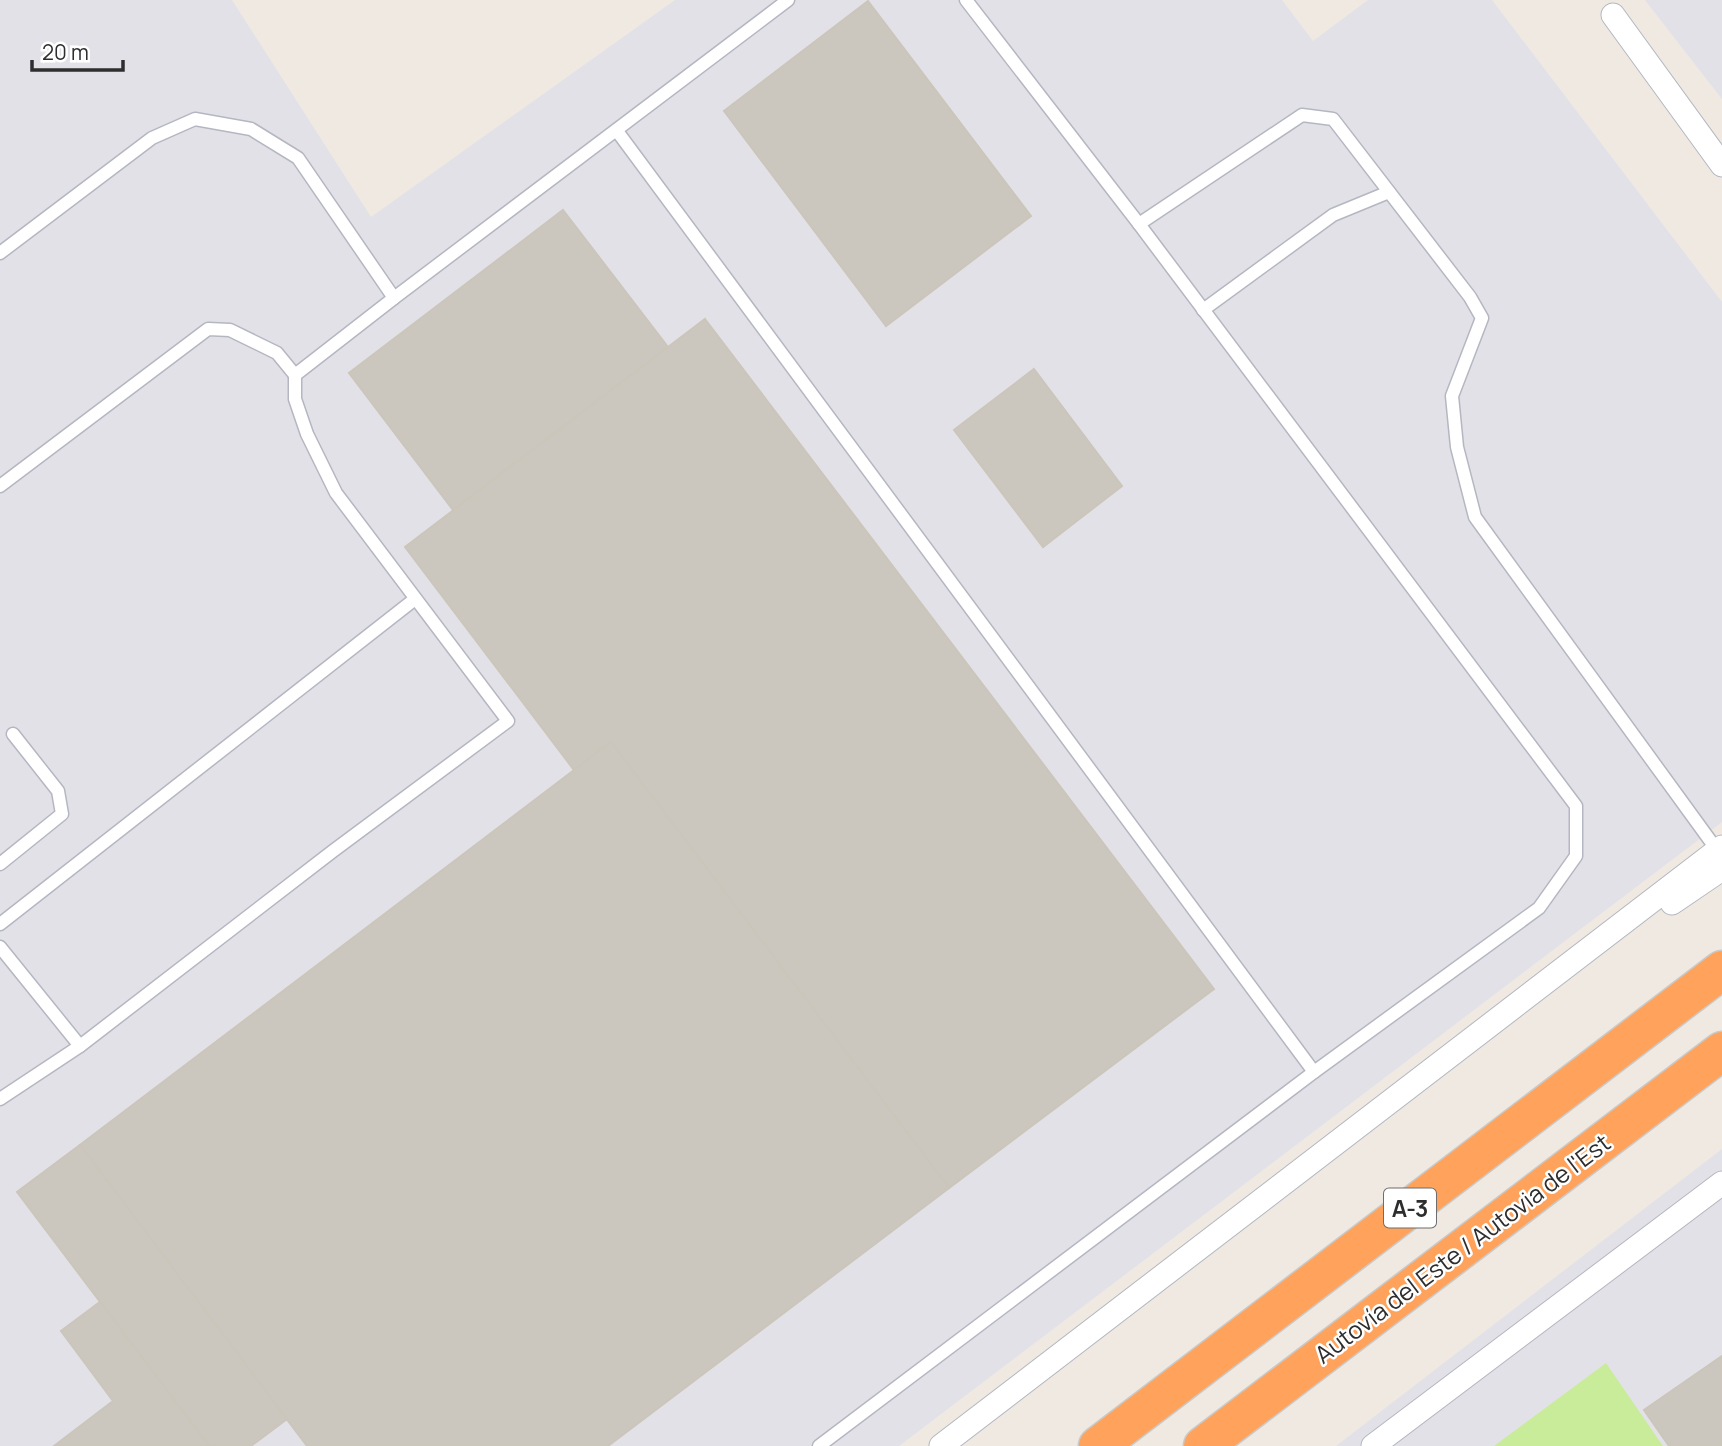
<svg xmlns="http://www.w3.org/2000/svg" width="1722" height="1446" font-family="Manrope,sans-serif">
  <rect width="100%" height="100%" fill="#efe9e1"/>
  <g fill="#e3e1e8">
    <path d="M0,0H232L371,217L675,0H1282L1313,41L1368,0H1492L1722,302V822L899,1446H0Z"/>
    <path d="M1645,0H1722V99Z"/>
    <path d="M1722,1149V1446H1336Z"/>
  </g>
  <path fill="#c9ec9a" d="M1606,1363L1663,1446H1494Z"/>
  <g fill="#cbc7bf" stroke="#cbc5ba" stroke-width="2">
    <path d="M868,1L1031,216L886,326L724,111Z"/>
    <path d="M563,210L668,347L453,510L349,373Z"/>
    <path d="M705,319L1214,989L949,1188L611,742L574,770L405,547Z"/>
    <path d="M1034,369L1122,486L1043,547L954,430Z"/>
    <path d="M611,742L949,1188L608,1446H307L80,1145Z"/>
    <path d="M80,1145L287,1419L251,1446H209L17,1192Z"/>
    <path d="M100,1302L209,1446H54L113,1401L61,1331Z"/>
    <path d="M1722,1356V1446H1669L1644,1410Z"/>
  </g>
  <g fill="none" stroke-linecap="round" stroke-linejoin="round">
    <defs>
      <g id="lane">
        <path d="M617,131L1314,1072"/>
        <path d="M1139,224L1302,115L1333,119L1470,297L1482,318L1452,396L1457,447L1475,517L1717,850"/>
        <path d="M0,253L152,138L195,119L251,129L298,158L394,298L788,0"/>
        <path d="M1203,310L1333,215L1389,192"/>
        <path d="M0,486L208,329L230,330L277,353L295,375"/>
        <path d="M0,864L62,814L58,791L13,734"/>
        <path d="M0,924L415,599"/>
        <path d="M0,947L80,1046L333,851L508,721L336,493L307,434L295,399V375L394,298"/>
        <path d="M0,1099L80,1046"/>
        <path d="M819,1446L1314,1072L1539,908L1576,856V806L1139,224L966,0"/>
      </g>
      <g id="street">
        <path d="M1613,15L1722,165"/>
        <path d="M1672,903L1722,869"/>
        <path d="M941,1446L1722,847"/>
        <path d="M1373,1446L1722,1183"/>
      </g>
      <g id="highway">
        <path d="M1098,1446L1722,970"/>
        <path d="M1203,1446L1722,1051"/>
      </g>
    </defs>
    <use href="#lane" stroke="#b4b7c1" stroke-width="15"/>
    <use href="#street" stroke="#b4b7c1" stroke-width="25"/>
    <use href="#highway" stroke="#c9c9c9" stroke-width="41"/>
    <use href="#lane" stroke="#fff" stroke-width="12"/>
    <use href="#street" stroke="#fff" stroke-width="23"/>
    <use href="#highway" stroke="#ffa35c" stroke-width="38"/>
  </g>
  <g text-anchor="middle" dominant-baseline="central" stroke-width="5" stroke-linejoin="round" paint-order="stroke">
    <rect fill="#fff" stroke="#6d6d6d" stroke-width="2" x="1384" y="1188.5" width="52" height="39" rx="5"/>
    <g font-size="23" font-weight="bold" fill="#2e2e2e">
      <text x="1410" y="1208">A-3</text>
    </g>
    <g font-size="24" fill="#2e2e2e" stroke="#fff">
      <text transform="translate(1462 1248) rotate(-37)">Autovía del Este / Autovia de l'Est</text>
    </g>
  </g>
  <path d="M32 60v10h91v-10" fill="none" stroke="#2e2e2e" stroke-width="3.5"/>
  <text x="42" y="60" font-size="21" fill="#2e2e2e" stroke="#ffffff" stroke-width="5" paint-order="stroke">20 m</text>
</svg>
